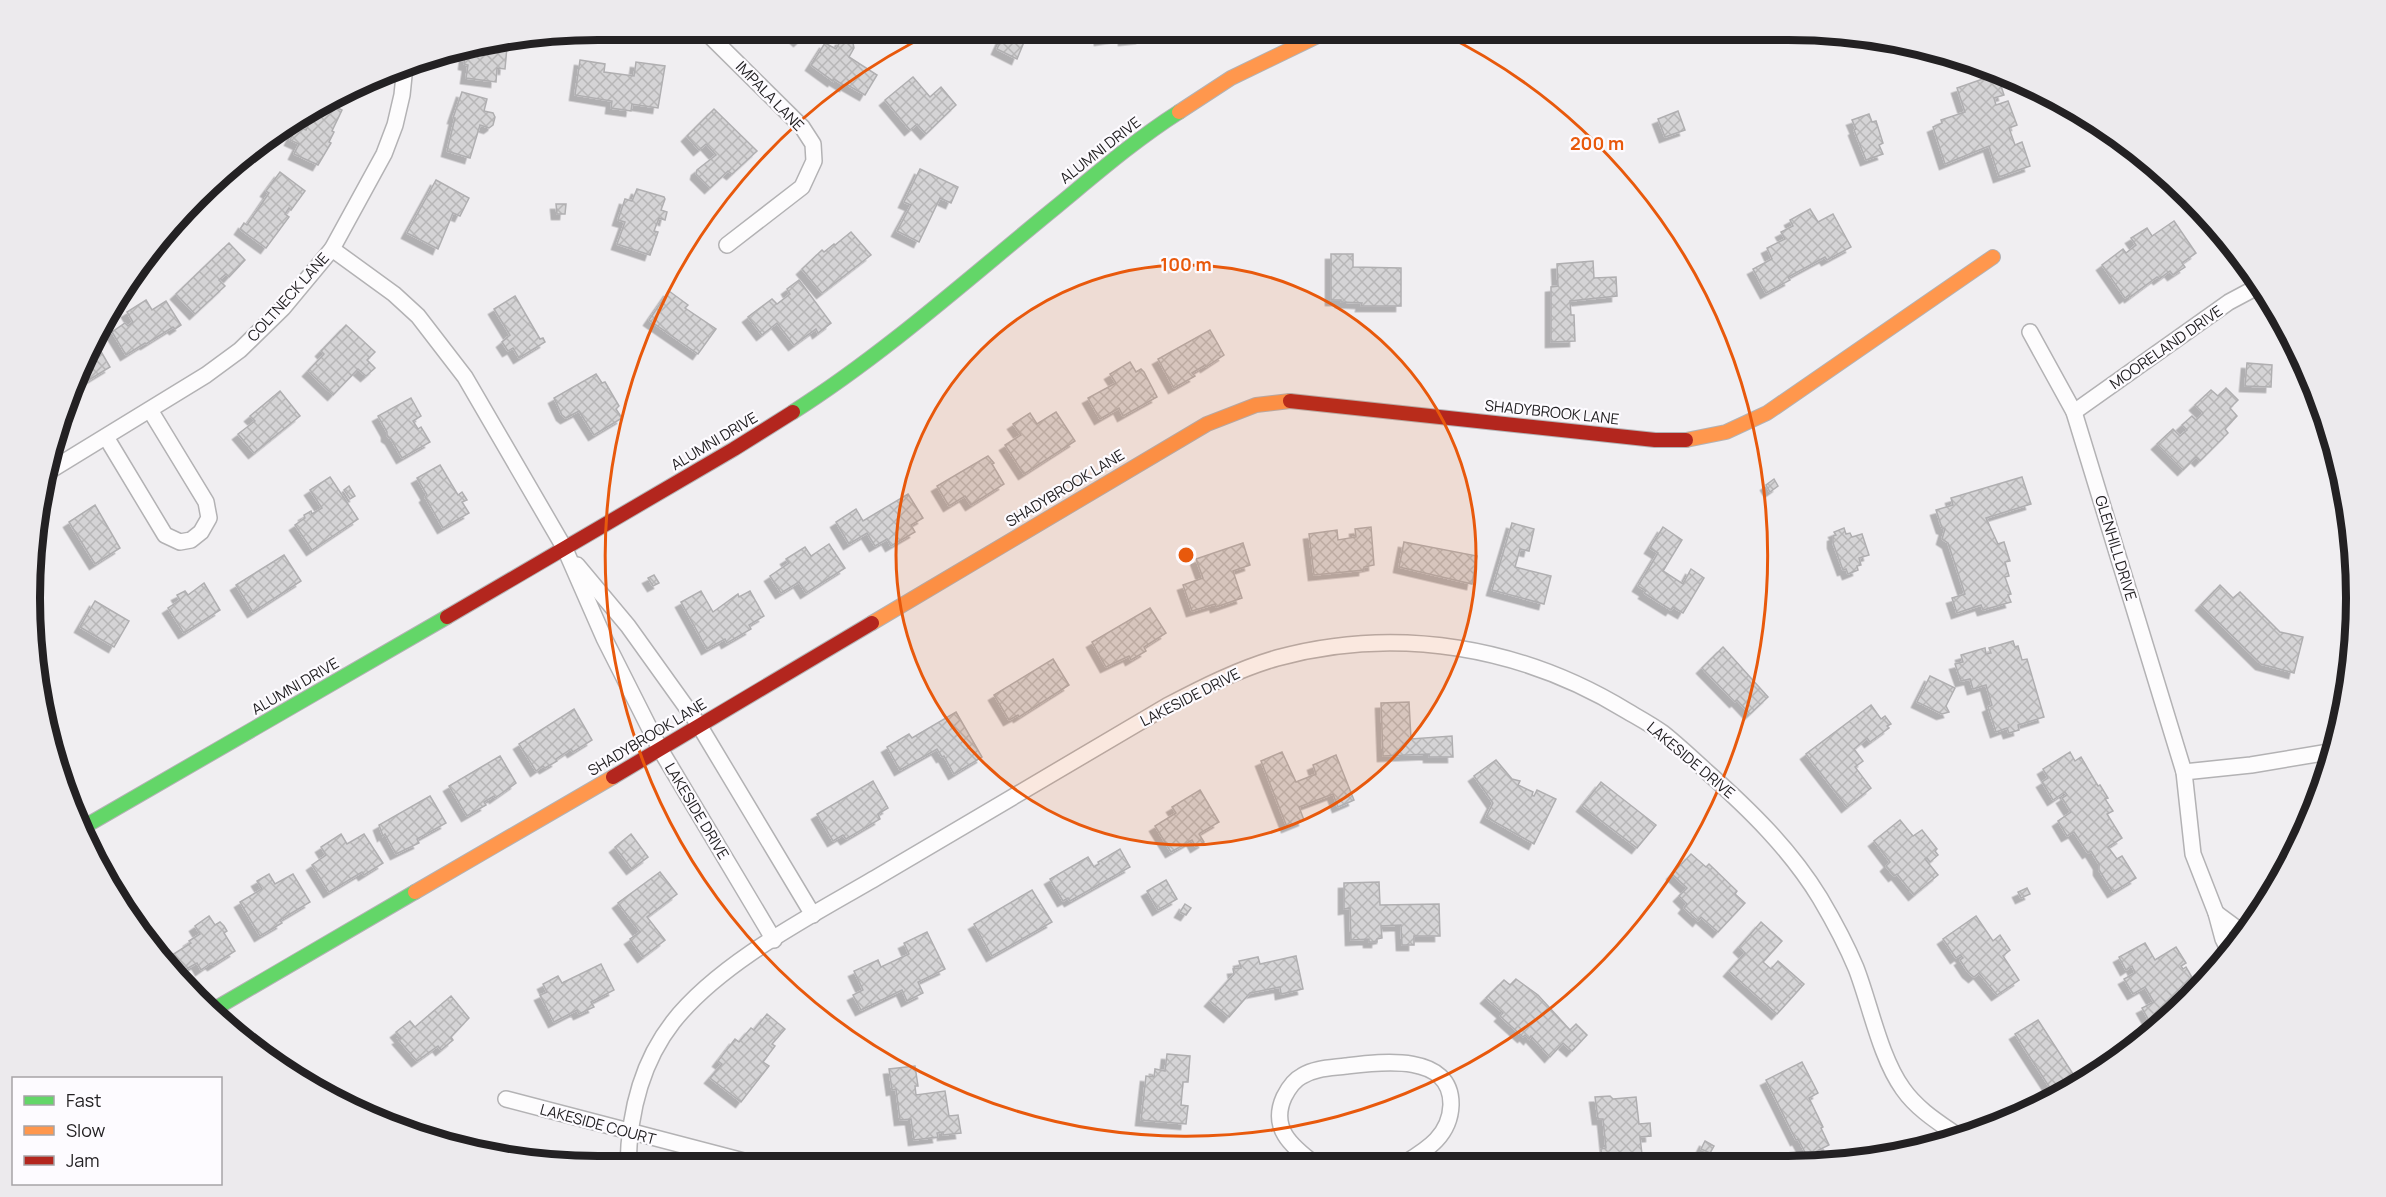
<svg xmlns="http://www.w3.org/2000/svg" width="2386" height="1197" font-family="Manrope,sans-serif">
  <defs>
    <pattern id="building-cross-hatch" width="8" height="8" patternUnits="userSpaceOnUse" patternTransform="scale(1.5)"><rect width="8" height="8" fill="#d5d4d6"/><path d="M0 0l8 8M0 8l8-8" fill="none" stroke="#b7b6b7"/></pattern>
    <filter id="shadow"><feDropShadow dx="-5.5" dy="5.5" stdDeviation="0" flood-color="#0004"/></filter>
  </defs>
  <rect width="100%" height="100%" fill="#f0eef1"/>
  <g fill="url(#building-cross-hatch)" stroke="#b0afb1" stroke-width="1.5" filter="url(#shadow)">
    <path d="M787,30H811L799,41Z"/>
    <path d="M998,30H1029L1017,59L997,49L1002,38L995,35Z"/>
    <path d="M1071,30L1139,31L1141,38L1124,40V36L1100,40L1099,34Z"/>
    <path d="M846,39L853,43L854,48L849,57L877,75L865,95L846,84L845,86L834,79L833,81L811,65L825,43L836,49L841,40Z"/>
    <path d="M502,46L507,47L505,69L497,68L496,82L466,78L468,65L464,64L465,56L469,57V51Z"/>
    <path d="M580,60L605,64L604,72L634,76L636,62L665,66L658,108L632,104L631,111L611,108L612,101L575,95Z"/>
    <path d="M1997,74L2004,95L1994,98L1996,105L2008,101L2017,125L2009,128L2015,145L2022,142L2030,166L1999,177L1989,146L1945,164L1933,127L1942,123L1941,120L1965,112L1957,88Z"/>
    <path d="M913,77L930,97L941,87L956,105L926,134L917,124L910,130L885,100Z"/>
    <path d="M462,92L487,99L484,111L493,113L495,117L493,125L489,128L480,125L470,158L447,151L455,118H453Z"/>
    <path d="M332,105L342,110L332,131L334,132L329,142L331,143L318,165L294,154L299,144L290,140L297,126L306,130L313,115Z"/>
    <path d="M714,109L757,151L732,174L728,171L710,188L696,174L697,170L716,155L706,144L699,150L687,136Z"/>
    <path d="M1678,111L1685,130L1665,137L1658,119Z"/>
    <path d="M1869,114L1872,122L1876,121L1883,143L1879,145L1883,154L1866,160L1854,130L1856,129L1852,120Z"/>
    <path d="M920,169L958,187L951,203L940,198L919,242L897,231L911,205L904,202Z"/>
    <path d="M280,172L305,191L291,210L289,208L285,214L289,217L266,248L240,229L244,223L247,225L269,193L266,191Z"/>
    <path d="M436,180L469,198L460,216L453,213L438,249L407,233Z"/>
    <path d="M637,189L664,197L665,199L661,210L667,212L665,220L659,218L654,231L658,232L650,255L617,244L625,222L618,220L625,199L632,201Z"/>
    <path d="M556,204H566L565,214H557Z"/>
    <path d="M1810,209L1818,222L1833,214L1851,247L1827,260L1825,257L1788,277L1790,280L1766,293L1753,269L1772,259L1767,248L1785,239L1781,232L1793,226L1790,220Z"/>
    <path d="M2174,221L2196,253L2182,263L2185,267L2173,275L2170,271L2159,279L2157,277L2130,297L2129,295L2125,298L2102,265L2123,249L2126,253L2136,245L2131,238L2147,228L2152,236Z"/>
    <path d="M851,232L871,255L822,293L802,269L822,250L824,252L834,244L835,245Z"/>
    <path d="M229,243L245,260L229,277L226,274L219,280L225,286L195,314L176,294Z"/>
    <path d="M1331,254H1353V267L1401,268V306H1361L1362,303L1341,302V300H1331Z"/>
    <path d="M1593,261L1594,278L1616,277L1617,296L1570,301L1571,315H1574L1575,341L1551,342V287L1558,286L1557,264Z"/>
    <path d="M799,280L831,323L818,333L816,329L794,345L777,323L762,335L748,317L772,299L777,304L790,294L787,289Z"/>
    <path d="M669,291L688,305L685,308L716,329L698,354L649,320Z"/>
    <path d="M515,296L540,339L543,338L545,342L519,358L513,348L508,351L502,342L510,335L494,309Z"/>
    <path d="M146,300L152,310L166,301L181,325L175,329L173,327L146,344L145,343L126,355L112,332L125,323L128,326L133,322L127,312Z"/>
    <path d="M346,325L375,352L367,360L375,368L366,376L358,369L333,395L308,371L324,354L321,351Z"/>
    <path d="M1210,330L1224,355L1206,367L1205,365L1192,373L1195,376L1174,388L1158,359Z"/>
    <path d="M96,343L110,367L79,386L95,343Z"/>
    <path d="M1130,362L1136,372L1141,369L1144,372L1157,397L1123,416L1119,408L1100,419L1088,398L1116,383L1110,374Z"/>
    <path d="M2247,363L2272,365L2271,387L2245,386Z"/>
    <path d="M596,374L602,383L605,382L619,406L616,409L622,418L594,435L579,411L566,418L562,415L554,398Z"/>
    <path d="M2226,388L2238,400L2230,408L2237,416L2225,429L2228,433L2200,461L2196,457L2183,470L2157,444L2173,429L2180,436L2187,430L2182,425L2192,416L2196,420L2203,413L2195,405L2211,390L2218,396Z"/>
    <path d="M280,391L300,416L254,453L238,434L255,421L250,416Z"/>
    <path d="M411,398L421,416L413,421L418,429L421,427L430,442L402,458L391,439L387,436V432L378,416Z"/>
    <path d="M1056,412L1075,441L1024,474L1005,445L1021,435L1013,424L1030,413L1037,424Z"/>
    <path d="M988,456L994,463L992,464L1004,484L971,505L965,496L949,506L937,486Z"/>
    <path d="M440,465L458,495L462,492L467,500L462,502L469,513L443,528L425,497L427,495L417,478Z"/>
    <path d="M330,477L358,519L312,550L295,525L305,518L304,515L311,511L312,514L322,508L310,490Z"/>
    <path d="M2022,477L2031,504L1986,518L1998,544L2004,542L2010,561L2005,562L2009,576L2005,577L2011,594L2008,595L2011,602L1983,610L1981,605L1957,613L1952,598L1965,594L1948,543L1942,539L1945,529L1942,528L1936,510L1953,505L1951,498Z"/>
    <path d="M1774,479L1778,486L1770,492L1766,485Z"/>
    <path d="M349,486L355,496L350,499L344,490Z"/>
    <path d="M908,494L923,518L911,525L915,532L891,546L887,539L875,546L867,533L849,544L836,522L856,509L863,521Z"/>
    <path d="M95,505L120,548L95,564L69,522Z"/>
    <path d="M1512,523L1534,529L1529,551L1520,549L1515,567L1551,576L1544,604L1492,590Z"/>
    <path d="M1371,527L1374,565L1364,567V570L1314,575L1309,534L1337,530L1338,540L1356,537L1355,529Z"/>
    <path d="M1663,527L1682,540L1663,571L1683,584L1691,569L1704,578L1683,613L1673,607L1671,610L1644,593L1646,591L1638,586L1658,553L1650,548Z"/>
    <path d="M1844,528L1846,534L1850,533L1852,537L1862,534L1869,555L1859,558L1861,565L1857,566L1858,570L1848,574L1846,569L1843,570L1833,543V536L1836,535L1834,532Z"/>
    <path d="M1404,542L1477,556L1472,584L1399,567Z"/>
    <path d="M1243,543L1250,565L1233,571L1242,598L1216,607L1215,604L1192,611L1183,585L1203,578L1196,559Z"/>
    <path d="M829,544L845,568L806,593L799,582L781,593L770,576L789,563L786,559L805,547L811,556Z"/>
    <path d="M284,555L301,581L253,612L236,585Z"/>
    <path d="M654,575L659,583L653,586L648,578Z"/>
    <path d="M204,583L220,610L184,633L168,608L180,600L177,595L185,591L188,595Z"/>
    <path d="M2220,585L2233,598L2240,592L2280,632L2303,637L2294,673L2261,664L2201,605Z"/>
    <path d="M701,591L713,612L738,594L739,597L750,591L764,616L749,625L751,629L727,643L725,639L707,649L681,602Z"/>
    <path d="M95,601L129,621L114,647L80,627Z"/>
    <path d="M1150,608L1166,633L1144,647L1146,651L1131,660L1129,656L1106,667L1092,642Z"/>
    <path d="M2013,641L2015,647L2018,646L2022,660L2027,659L2044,717L2018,725L2019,730L2009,733L2007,728L1996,732L1988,707L1992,705L1986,685L1973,689L1970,679L1961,681L1955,664L1963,662L1961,655L1985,648L1986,654L1991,653L1989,648Z"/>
    <path d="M1723,647L1768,697L1750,714L1737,700L1735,702L1702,668Z"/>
    <path d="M1053,659L1069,685L1019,717L1018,715L1009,720L994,695Z"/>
    <path d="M1930,676L1955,688L1946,706L1949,712L1942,714L1917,702Z"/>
    <path d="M1409,702L1411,739L1452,736L1453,757H1429V754L1383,756L1381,703Z"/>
    <path d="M1871,705L1881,719L1885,716L1891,724L1887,726L1889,728L1870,742L1867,738L1854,749L1863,761L1855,767L1871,788L1847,807L1806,754Z"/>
    <path d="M574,709L592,740L573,752L571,749L556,759L557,761L545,768L543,766L536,771L519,744Z"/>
    <path d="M956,712L982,757L954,774L944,756L942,757L937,749L900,770L887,747L909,734L912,738Z"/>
    <path d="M1282,752L1296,782L1316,774L1313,765L1336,755L1354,800L1338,807L1333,794L1299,807L1304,820L1287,827L1261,761Z"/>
    <path d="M2070,752L2075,761L2081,757L2098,786L2100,785L2108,798L2105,799L2113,811L2107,814L2122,838L2108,847L2117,859L2122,856L2136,878L2113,892L2099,870V864L2091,851L2088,853L2074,832L2067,836L2058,821L2071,812L2062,798L2067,795L2065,792L2053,800L2042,782L2048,778L2043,769Z"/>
    <path d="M500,756L516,783L495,798L494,796L484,802L486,805L467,816L449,786Z"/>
    <path d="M1496,760L1512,779L1520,781L1518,785L1533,792L1532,795L1534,796L1537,790L1556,799L1534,844L1486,817L1493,803L1474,776Z"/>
    <path d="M873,781L888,808L878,814L880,819L846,839L843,835L833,841L817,814Z"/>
    <path d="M1601,782L1656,825L1637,848L1582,806Z"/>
    <path d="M1200,790L1219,822L1200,833L1199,834L1204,842L1196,847L1192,840L1171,852L1155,826L1176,813L1172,807Z"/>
    <path d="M430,796L446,823L417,839L419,843L396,854L385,834L383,836L379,825Z"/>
    <path d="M1900,820L1913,836L1922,830L1937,849L1935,851L1938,855L1930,862L1927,858L1925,859L1938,875L1914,895L1897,874L1894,876L1886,866L1890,862L1874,841Z"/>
    <path d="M341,834L347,844L364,834L383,863L364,875L362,872L329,892L312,865L326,855L321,847Z"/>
    <path d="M631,834L648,857L632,869L615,847Z"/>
    <path d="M1120,849L1130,867L1070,901L1068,898L1063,901L1050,879L1088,857L1094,867L1099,864L1098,862Z"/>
    <path d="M1691,854L1706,867L1709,864L1737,891L1735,894L1745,903L1718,932L1701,917L1698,921L1684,908L1687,904L1679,896L1687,888L1672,874Z"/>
    <path d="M660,872L677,894L647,917L665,940L643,957L630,939L640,932L618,903Z"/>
    <path d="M269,874L275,884L293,874L310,902L280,920L282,923L260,936L240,902L262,889L257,881Z"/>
    <path d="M1166,880L1177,899L1158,910L1147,891Z"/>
    <path d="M1379,882L1380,905L1439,904L1440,936H1414V945H1402L1401,925L1381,926L1382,938L1377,939V942H1369V939L1351,940L1350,908L1344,909V883Z"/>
    <path d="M2027,888L2030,894L2021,898L2018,892Z"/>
    <path d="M1032,890L1052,922L992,956L974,924Z"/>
    <path d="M1185,904L1191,908L1186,915L1180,912Z"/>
    <path d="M209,916L215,925L220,922L224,926L227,931L224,933L235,951L213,965L211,963L201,970L197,963L179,973L169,957L191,943L189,941L200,934L195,926Z"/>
    <path d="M1976,916L1993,941L2000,935L2010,950L2003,956L2019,980L1997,995L1979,973L1974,977L1968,972L1960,960L1963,958L1960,955L1956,958L1943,939Z"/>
    <path d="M1761,922L1782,941L1763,962L1771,969L1778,961L1804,984L1777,1014L1729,971L1745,953L1739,947Z"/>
    <path d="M927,932L945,969L918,982L923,993L907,1001L902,990L861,1010L853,995L863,990L854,971L878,960L881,967L909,954L904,943Z"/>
    <path d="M2145,943L2155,960L2176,947L2186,963L2181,966L2183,969L2186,967L2197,986L2176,1007L2168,1012L2169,1014L2166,1017L2152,1026L2142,1008L2154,1002L2145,987L2133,994L2124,979L2135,973L2132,966L2126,970L2119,957Z"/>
    <path d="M1296,956L1303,989L1281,994L1280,987L1250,993L1229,1017L1210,1001L1234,974L1233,969L1241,968L1239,961L1258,957L1260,964Z"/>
    <path d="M601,964L614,990L591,1002L594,1007L579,1014L577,1010L554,1022L540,995L547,992L543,984L558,976L562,983Z"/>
    <path d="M1516,979L1538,995L1570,1030L1576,1024L1587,1035L1572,1051L1563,1043L1550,1057L1531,1036L1529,1039L1525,1035L1523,1037L1500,1016L1503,1013L1486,998L1504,980L1510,985Z"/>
    <path d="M451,996L469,1018L451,1037L453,1040L441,1050L438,1046L417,1061L398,1039L401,1038L396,1032L410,1021L415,1027Z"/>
    <path d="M767,1014L785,1029L772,1044L775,1046L763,1062L769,1066L741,1102L710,1078L722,1064L718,1061L735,1039L739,1042L751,1028L754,1030Z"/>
    <path d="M2038,1020L2075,1077L2052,1091L2015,1034Z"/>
    <path d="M1167,1054L1190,1056L1188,1082H1183L1181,1105L1188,1106L1186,1124L1141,1120L1146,1076L1154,1077L1155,1069L1165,1071Z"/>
    <path d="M1802,1062L1818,1093L1809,1098L1823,1127L1821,1128L1829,1145L1807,1156L1798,1139L1796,1140L1766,1080Z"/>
    <path d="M915,1066L918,1086H915L916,1095L945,1091L949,1116L958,1115L961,1133L943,1135V1132L937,1133L938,1137L914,1140L911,1119L900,1120L896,1089L892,1090L889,1069Z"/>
    <path d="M1610,1096L1613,1099L1636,1097L1639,1124L1650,1123L1651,1136L1640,1137L1643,1163H1602L1601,1149L1606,1148L1603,1119H1598L1595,1097Z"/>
    <path d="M1705,1141L1714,1146L1710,1153L1701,1149Z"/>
  </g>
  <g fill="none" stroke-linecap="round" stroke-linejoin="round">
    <defs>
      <g id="street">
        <path d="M700,30L710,36L802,127L813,144L814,161L802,187L727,245"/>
        <path d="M332,249L394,294L418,316L465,377L565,549L604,638L660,749L774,940"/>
        <path d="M2030,332L2074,412L2184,772L2193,854L2216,913L2223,939L2230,953"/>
        <path d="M2074,412L2229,302L2259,286"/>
        <path d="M106,437L165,535L180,542L191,540L201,532L209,518L206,502L150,410"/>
        <path d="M46,473L206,375L240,350L283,308L332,249L384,154L395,125L402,95L405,66"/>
        <path d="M577,565L628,626L699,725L813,915"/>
        <path d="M2184,772L2251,765L2335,751"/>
        <path d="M2216,913L2235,927L2243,937"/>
        <path d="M506,1099L759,1165"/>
        <path d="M1315,1164C1291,1146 1270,1128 1284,1097C1288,1089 1294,1080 1302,1076C1315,1068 1331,1068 1346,1066C1379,1062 1452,1052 1451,1105C1450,1135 1428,1149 1405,1163"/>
        <path d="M628,1166C629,1114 641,1063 673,1022C721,961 813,915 879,876C975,819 1071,762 1167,706C1203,687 1239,669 1277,658C1398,625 1522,647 1627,711C1639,718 1652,725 1663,733C1678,745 1692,758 1706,771C1749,809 1790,849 1820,898C1833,920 1846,944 1856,968C1870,1004 1880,1057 1903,1089C1917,1109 1938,1122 1958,1136"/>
      </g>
      <g id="fast">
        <path d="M793,412C887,352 970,277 1056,207C1096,174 1135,140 1179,112"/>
        <path d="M82,828L447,617"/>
        <path d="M211,1011L415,892"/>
      </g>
      <g id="slow">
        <path d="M1179,112L1231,78L1328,31"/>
        <path d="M1686,440L1726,432L1767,413L1993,257"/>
        <path d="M872,623L1207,424L1256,405L1290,401"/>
        <path d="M415,892L613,777"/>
      </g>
      <g id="jam">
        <path d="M1290,401L1655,440H1686"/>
        <path d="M447,617L734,449L793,412"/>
        <path d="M613,777L872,623"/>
      </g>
    </defs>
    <use href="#street" stroke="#b3b2b4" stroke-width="18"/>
    <use href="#fast" stroke="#b3b2b4" stroke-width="16"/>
    <use href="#slow" stroke="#b3b2b4" stroke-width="16"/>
    <use href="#jam" stroke="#b3b2b4" stroke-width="16"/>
    <use href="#street" stroke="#fdfcfd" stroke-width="15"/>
    <use href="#fast" stroke="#63d668" stroke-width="14"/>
    <use href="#slow" stroke="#ff974d" stroke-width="14"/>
    <use href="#jam" stroke="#b3261e" stroke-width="14"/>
  </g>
  <circle cx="1186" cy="555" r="290" fill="#e8590c" fill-opacity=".12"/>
  <g fill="none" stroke="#e8590c" stroke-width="3">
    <circle cx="1186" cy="555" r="290"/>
    <path d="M1441 33A581 581 0 1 1 936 31"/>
  </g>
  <g text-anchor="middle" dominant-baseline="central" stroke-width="4.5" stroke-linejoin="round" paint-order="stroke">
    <g font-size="15" fill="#232123" stroke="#fdfbff">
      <text transform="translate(770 96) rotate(46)">IMPALA LANE</text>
      <text transform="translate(1100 150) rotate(-38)">ALUMNI DRIVE</text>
      <text transform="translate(288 297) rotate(-48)">COLTNECK LANE</text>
      <text transform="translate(2166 347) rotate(-35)">MOORELAND DRIVE</text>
      <text transform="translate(1552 412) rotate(6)">SHADYBROOK LANE</text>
      <text transform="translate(714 441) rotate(-31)">ALUMNI DRIVE</text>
      <text transform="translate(1065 488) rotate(-31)">SHADYBROOK LANE</text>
      <text transform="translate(2116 548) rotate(73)">GLENHILL DRIVE</text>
      <text transform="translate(295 686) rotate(-30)">ALUMNI DRIVE</text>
      <text transform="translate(1190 697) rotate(-27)">LAKESIDE DRIVE</text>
      <text transform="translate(647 737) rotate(-31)">SHADYBROOK LANE</text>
      <text transform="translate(1691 760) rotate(40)">LAKESIDE DRIVE</text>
      <text transform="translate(697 811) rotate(59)">LAKESIDE DRIVE</text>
      <text transform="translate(598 1124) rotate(15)">LAKESIDE COURT</text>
    </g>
  </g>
  <path d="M0 0H2386V1197H0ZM598 40H1788A558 558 0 0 1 2346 598V598A558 558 0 0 1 1788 1156H598A558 558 0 0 1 40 598V598A558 558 0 0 1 598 40Z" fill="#eceaed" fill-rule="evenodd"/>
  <path fill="none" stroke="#232123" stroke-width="8" d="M598 40H1788A558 558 0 0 1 2346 598V598A558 558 0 0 1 1788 1156H598A558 558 0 0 1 40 598V598A558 558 0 0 1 598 40Z"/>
  <circle cx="1186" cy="555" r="9" fill="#e8590c" stroke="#fdfbff" stroke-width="3"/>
  <g font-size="18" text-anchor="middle" font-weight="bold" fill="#e8590c" stroke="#fdfbff" stroke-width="4.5" stroke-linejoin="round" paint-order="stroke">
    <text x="1597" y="150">200 m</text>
    <text x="1186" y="271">100 m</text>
  </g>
  <rect x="12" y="1077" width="210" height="108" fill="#fdfbff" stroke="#a6a4a7" stroke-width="1.5"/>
  <rect x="24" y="1096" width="30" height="9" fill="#63d668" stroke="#a6a4a7" stroke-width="1.5"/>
  <text x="66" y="1107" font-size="18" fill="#232123">Fast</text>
  <rect x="24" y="1126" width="30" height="9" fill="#ff974d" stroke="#a6a4a7" stroke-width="1.5"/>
  <text x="66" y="1137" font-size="18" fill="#232123">Slow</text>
  <rect x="24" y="1156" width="30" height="9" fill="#b3261e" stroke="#a6a4a7" stroke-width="1.5"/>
  <text x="66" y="1167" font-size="18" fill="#232123">Jam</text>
</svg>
